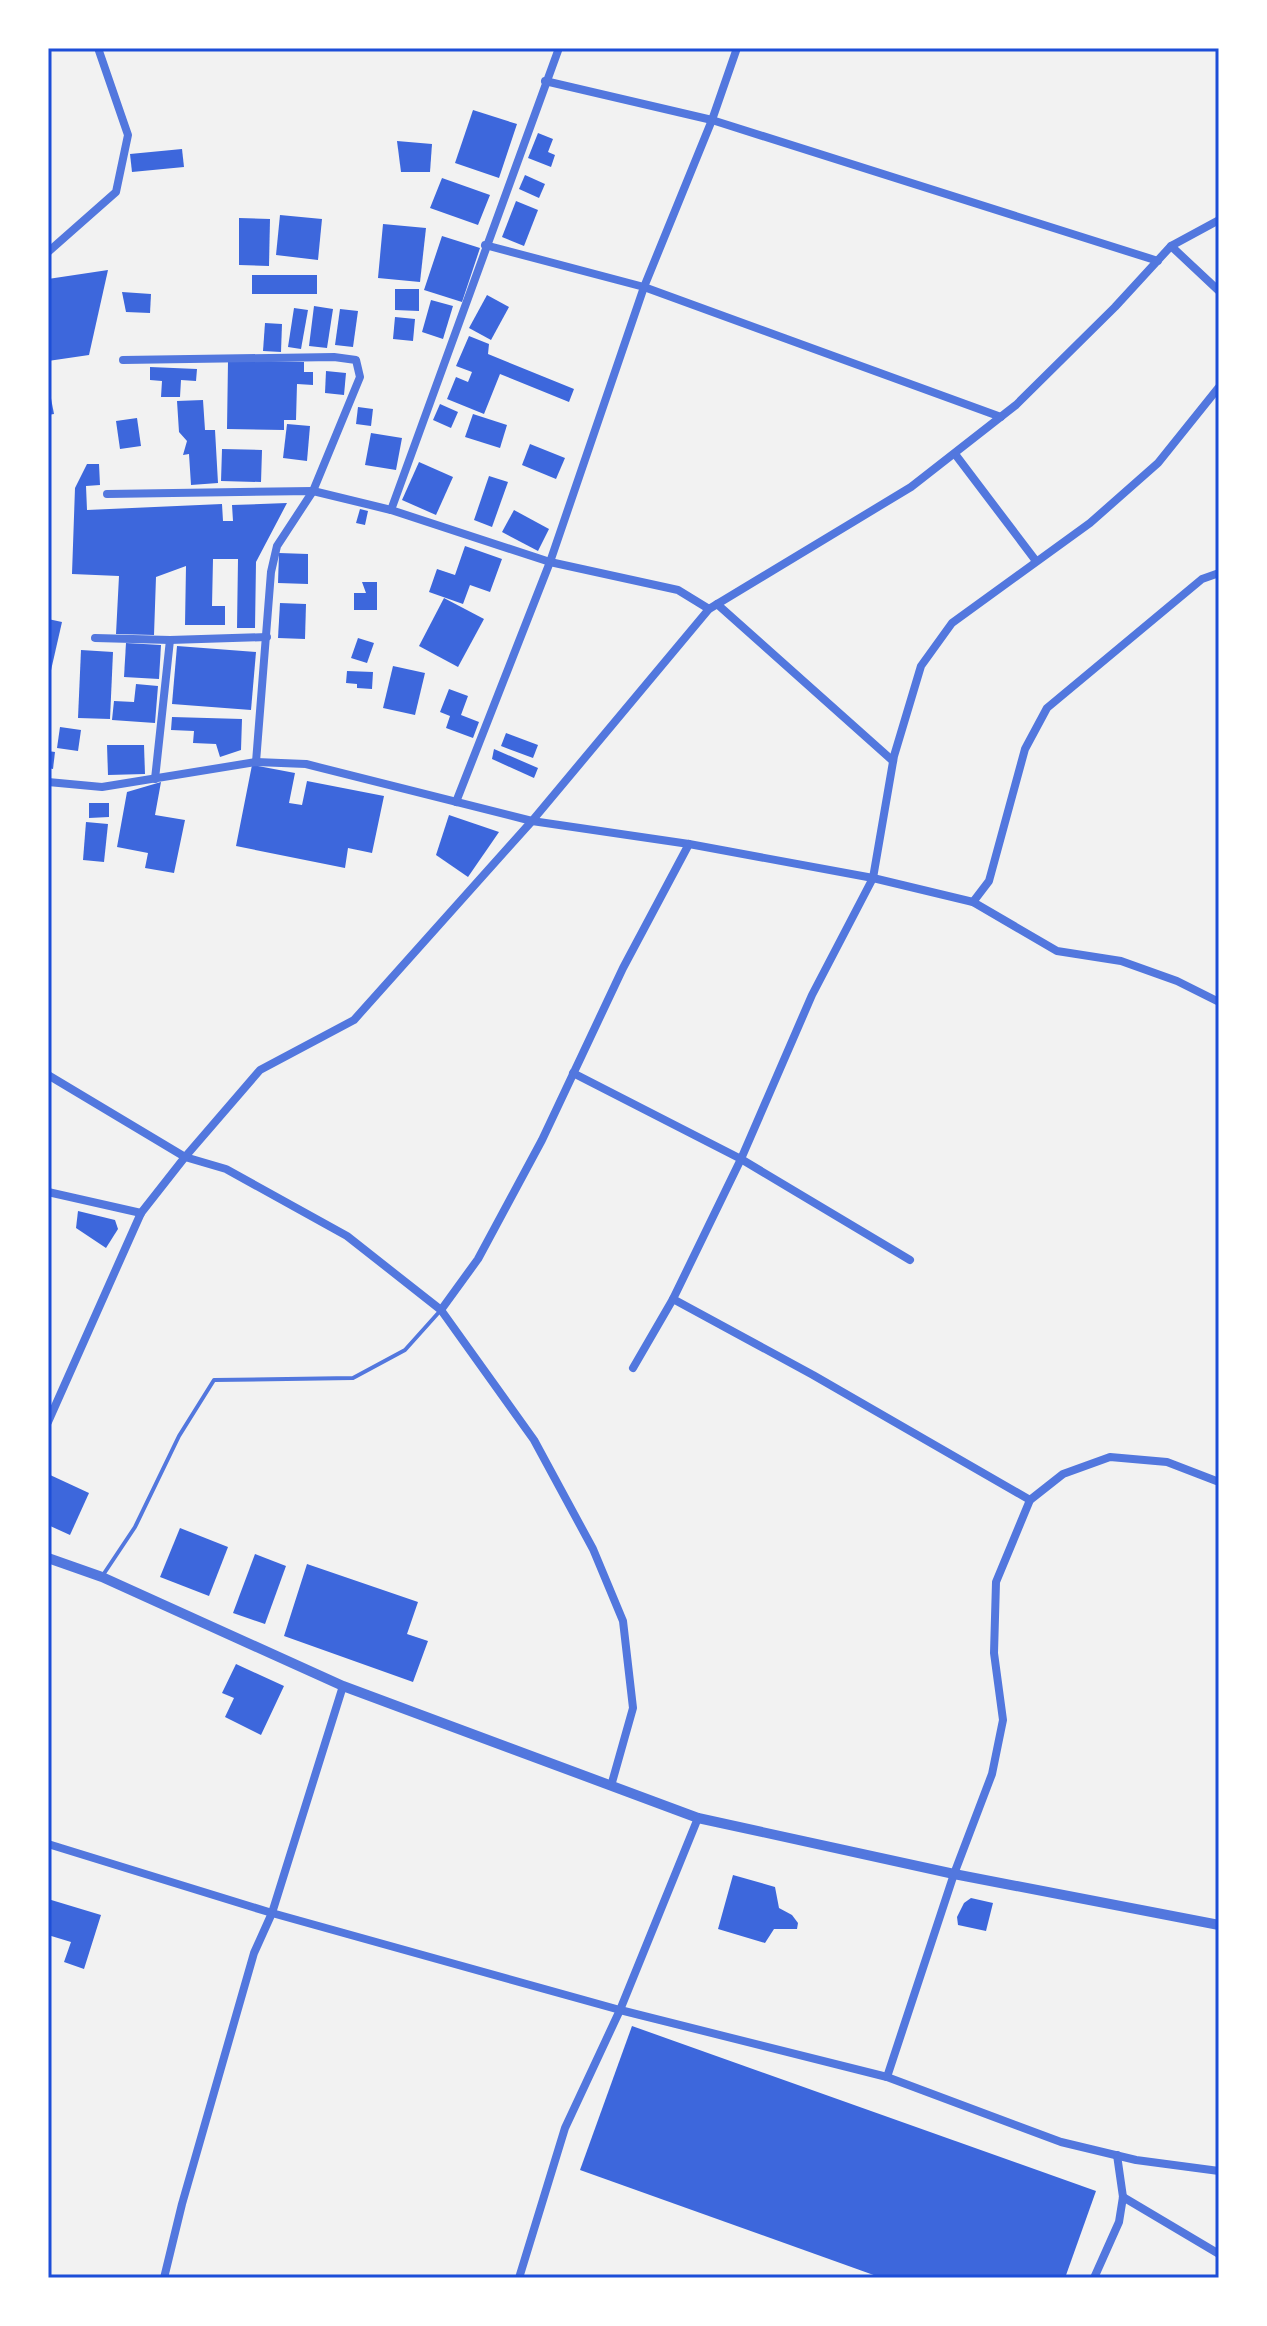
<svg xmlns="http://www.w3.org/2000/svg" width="1267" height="2326" font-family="Raleway,sans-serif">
  <rect width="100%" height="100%" fill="#f2f2f2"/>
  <g fill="#3d67dc">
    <path d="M473,110L517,124L499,178L455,163Z"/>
    <path d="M538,133L553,139L548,152L555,155L551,167L528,158Z"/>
    <path d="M397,141L432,144L430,172H401Z"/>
    <path d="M182,149L184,167L132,172L130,154Z"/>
    <path d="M525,175L545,184L539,198L519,189Z"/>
    <path d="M442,178L490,195L478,225L430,208Z"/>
    <path d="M516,201L538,210L524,246L502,237Z"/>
    <path d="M280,215L322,219L318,260L276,255Z"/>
    <path d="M239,218L270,219L269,266L239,265Z"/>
    <path d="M383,224L426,228L420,282L378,278Z"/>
    <path d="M442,236L480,248L462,302L424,290Z"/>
    <path d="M108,270L89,355L48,361V279Z"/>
    <rect x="252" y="275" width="65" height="19"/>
    <path d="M395,289H419V311L395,310Z"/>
    <path d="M122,292L151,294L150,313L126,312Z"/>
    <path d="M487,295L509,307L491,340L469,328Z"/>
    <path d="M431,300L453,306L443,339L422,332Z"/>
    <path d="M314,306L333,309L327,348L309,346Z"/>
    <path d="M294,308L308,310L301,349L288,347Z"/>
    <path d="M340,309L358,311L353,347L335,345Z"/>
    <path d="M395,317L415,319L413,341L393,339Z"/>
    <path d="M265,323L282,324L281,352L263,351Z"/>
    <path d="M469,336L489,344L488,354L574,389L569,402L500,374L484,414L447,399L456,377L468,382L472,372L456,366Z"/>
    <path d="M228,361L304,362V372H313V385L297,384L296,420H284V430L227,429Z"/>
    <path d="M150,367L197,369L196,381L181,380L180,397H161L162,381L150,380Z"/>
    <path d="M326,371L346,373L344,395L325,393Z"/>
    <path d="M48,383L54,414L48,415Z"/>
    <path d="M203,400L205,430H215L218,483L191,485L189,454L183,455L187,441L179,432L177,401Z"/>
    <path d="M440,404L458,412L451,428L433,420Z"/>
    <path d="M358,407L373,409L371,426L356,424Z"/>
    <path d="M473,414L507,425L500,448L465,437Z"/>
    <path d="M137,418L141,446L120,449L116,421Z"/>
    <path d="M287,424L310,426L307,461L283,458Z"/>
    <path d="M371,433L402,438L396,470L365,465Z"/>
    <path d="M530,444L565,458L556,479L522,465Z"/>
    <path d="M222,449L262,450L261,482L221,481Z"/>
    <path d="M419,462L453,477L436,515L402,500Z"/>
    <path d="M87,464H99L100,485L86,486L87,510L222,504L223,521H233L232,505L287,503L256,562L255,628H237L238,559H213L212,606H225V625H185L186,566L156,577L154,635L116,634L119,576L72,574L75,488Z"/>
    <path d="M489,476L508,482L492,527L474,520Z"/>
    <path d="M360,509L368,511L365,525L356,523Z"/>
    <path d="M514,510L549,529L538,551L502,532Z"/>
    <path d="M465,546L502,559L490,592L470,585L463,604L429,592L437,569L455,575Z"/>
    <path d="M279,553L308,554V584L278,583Z"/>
    <path d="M362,582H377V610H354V593H366Z"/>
    <path d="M444,598L484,619L458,667L419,646Z"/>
    <path d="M280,603L306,604L305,639L278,638Z"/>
    <path d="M48,619L62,622L49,679H48Z"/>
    <path d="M358,638L374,643L367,663L351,658Z"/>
    <path d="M126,643L161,645L159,679L124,677Z"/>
    <path d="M177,646L256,652L251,710L172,704Z"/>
    <path d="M81,650L113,652L110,719L78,718Z"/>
    <path d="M393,666L425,673L415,715L383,708Z"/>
    <path d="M347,671L373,672L372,689L357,688V684L346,683Z"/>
    <path d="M136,684L158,686L155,723L112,720L114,701L134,702Z"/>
    <path d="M449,689L468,696L461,715L479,722L473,738L446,728L450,716L440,712Z"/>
    <path d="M172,717L242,719L241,750L220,757L216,744L193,743L194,731L171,730Z"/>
    <path d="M60,727L81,730L78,751L57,748Z"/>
    <path d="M506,733L538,745L533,758L501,746Z"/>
    <path d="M107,745H144L145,774L108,775Z"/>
    <path d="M494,749L538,768L534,778L492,759Z"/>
    <path d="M48,751L55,752L53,769L48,768Z"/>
    <path d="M252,765L295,773L289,803L302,805L307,781L384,796L372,853L348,848L345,868L236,846Z"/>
    <path d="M161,782L155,815L185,820L174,873L145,868L148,853L117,847L127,792Z"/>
    <path d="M89,803H109V817L89,818Z"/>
    <path d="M449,815L499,832L468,877L436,855Z"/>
    <path d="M86,822L108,824L104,862L83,860Z"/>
    <path d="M78,1211L115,1220L118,1229L106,1248L76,1228Z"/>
    <path d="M48,1474L89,1493L70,1535L48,1525Z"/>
    <path d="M180,1528L228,1547L209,1596L160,1577Z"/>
    <path d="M255,1554L286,1566L265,1624L233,1613Z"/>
    <path d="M307,1564L418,1602L407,1634L428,1641L413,1682L284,1636Z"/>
    <path d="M236,1664L284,1686L261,1735L225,1717L234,1698L222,1693Z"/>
    <path d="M733,1875L775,1887L779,1908L792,1915L798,1923L797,1929H774L765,1943L718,1929Z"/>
    <path d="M971,1898L993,1903L986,1931L958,1925L957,1917L964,1903Z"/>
    <path d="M48,1899L101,1915L84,1969L64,1962L71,1942L48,1935Z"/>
    <path d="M632,2026L1096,2191L1065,2278H882L580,2170Z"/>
  </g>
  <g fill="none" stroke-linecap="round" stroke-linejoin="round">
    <path stroke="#5277de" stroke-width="4" d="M103,1575L135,1527L179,1436L214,1380L353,1378L405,1350L440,1311"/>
    <g stroke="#5277de" stroke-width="8">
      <path d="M545,81L712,120L1158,261"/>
      <path d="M485,245L644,287L1001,417"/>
      <path d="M1171,246L1219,291"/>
      <path d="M48,252L116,192L128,135L98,48"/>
      <path d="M123,360L334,357L356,360L360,377L313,491L277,546L271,572L256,762"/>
      <path d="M955,454L1036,561"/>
      <path d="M107,494L313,491L391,510L550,562L678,590L709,609"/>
      <path d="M391,510L559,48"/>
      <path d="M717,604L893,761"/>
      <path d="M95,638L170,640L267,637"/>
      <path d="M155,779L170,640"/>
      <path d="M48,782L102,787L256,762L306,764L532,821L689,844L873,878L973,902L1057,951L1121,961L1177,981L1219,1002"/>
      <path d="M456,802L550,562L644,287L712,120L737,48"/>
      <path d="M973,902L989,881L1025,749L1047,708L1202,579L1219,573"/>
      <path d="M573,1073L741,1159L910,1260"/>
      <path d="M48,1075L185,1157L226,1169L347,1236L441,1310L534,1440L593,1549L623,1621L633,1708L611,1786"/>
      <path d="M48,1192L141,1213"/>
      <path d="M673,1299L813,1375L1030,1500"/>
      <path d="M441,1310L478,1259L542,1140L623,968L689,844"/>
      <path d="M633,1368L673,1299L741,1159L812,995L873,878L894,756L921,666L952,623L1090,523L1158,463L1219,387"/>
      <path d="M48,1422L141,1213L185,1157L260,1070L354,1020L532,821L709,609L911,487L1016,405L1115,307L1171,246L1219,220"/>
      <path d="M48,1844L272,1913L620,2010L887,2077L1061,2142L1136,2160L1219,2171"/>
      <path d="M887,2077L954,1874L992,1774L1003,1720L994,1653L996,1582L1030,1500L1063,1474L1110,1457L1167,1462L1219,1482"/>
      <path d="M1123,2197L1219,2254"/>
      <path d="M164,2278L182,2204L254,1953L272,1913L343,1686"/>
      <path d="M519,2278L565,2128L620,2010L698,1818"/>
      <path d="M1094,2278L1119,2222L1123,2197L1117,2155"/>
    </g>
    <path stroke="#5277de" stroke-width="10" d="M48,1558L102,1577L343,1686L698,1818L954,1874L1219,1925"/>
  </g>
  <rect width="1267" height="2326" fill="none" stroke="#ffffff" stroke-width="100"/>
  <rect x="50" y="50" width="1167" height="2226" fill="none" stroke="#1d4ed8" stroke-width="3"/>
</svg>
